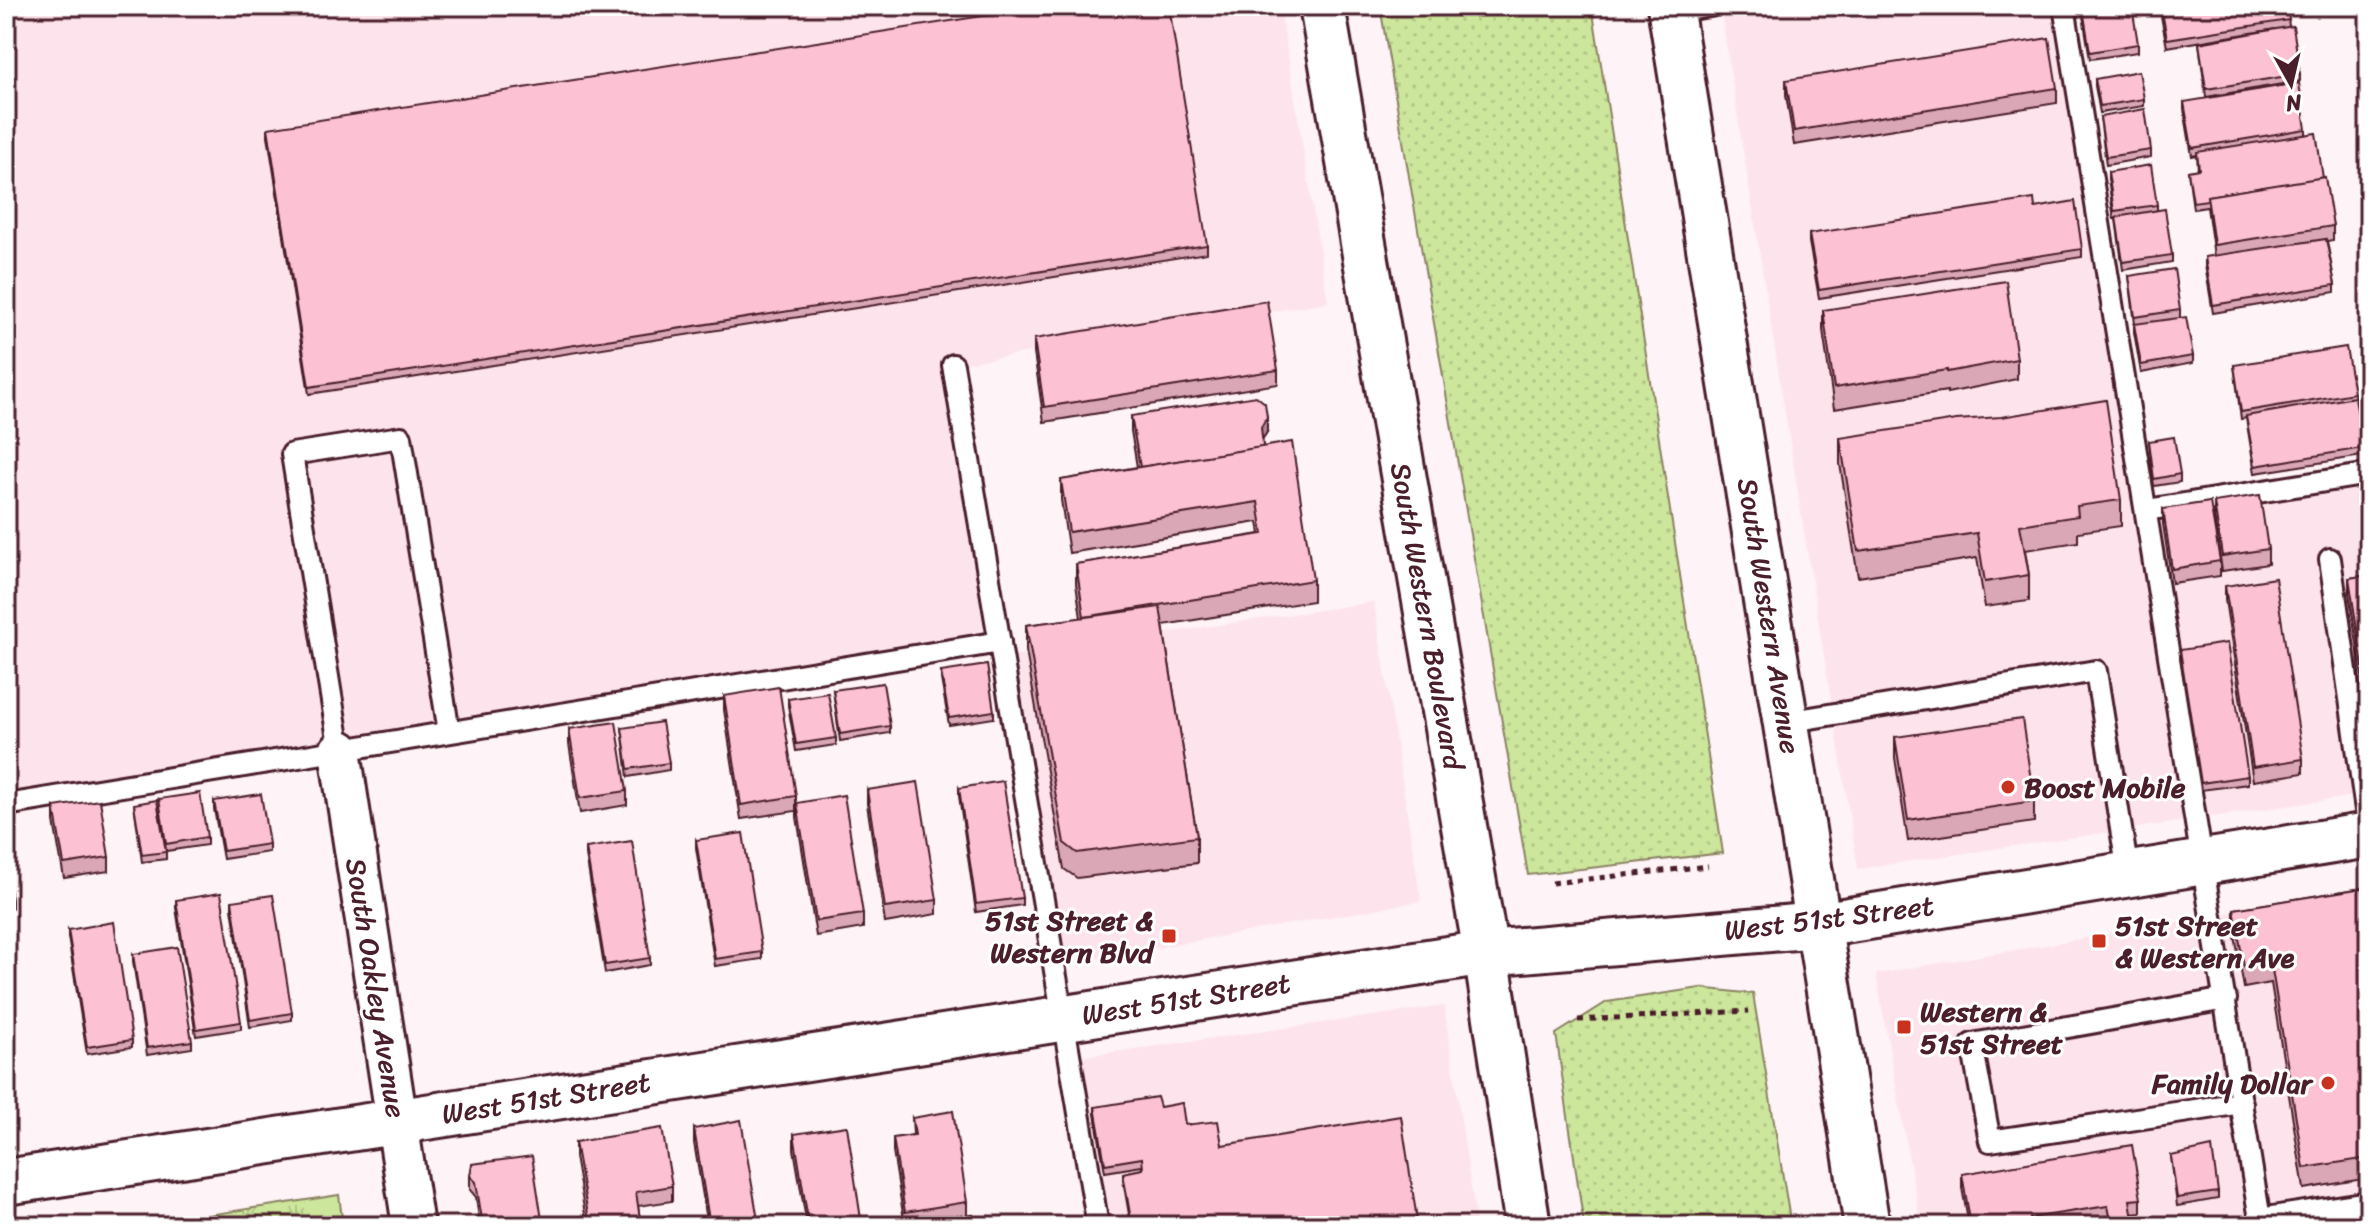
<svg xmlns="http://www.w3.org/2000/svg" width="2375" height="1232" font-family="Sriracha,sans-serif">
  <defs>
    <pattern id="grass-dots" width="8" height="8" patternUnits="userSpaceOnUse" patternTransform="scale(2)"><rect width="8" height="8" fill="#cce69c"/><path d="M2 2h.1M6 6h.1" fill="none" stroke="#b1c587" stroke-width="1.8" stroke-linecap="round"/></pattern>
    <pattern id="park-tufts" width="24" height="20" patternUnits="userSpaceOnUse" patternTransform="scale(2)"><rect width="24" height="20" fill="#cce69c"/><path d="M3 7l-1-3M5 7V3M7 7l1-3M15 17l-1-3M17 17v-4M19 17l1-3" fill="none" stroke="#b1c587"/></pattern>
  </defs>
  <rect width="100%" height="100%" fill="#fef3f6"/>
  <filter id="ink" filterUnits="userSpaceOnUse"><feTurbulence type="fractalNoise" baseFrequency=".0125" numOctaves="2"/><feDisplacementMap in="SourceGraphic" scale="16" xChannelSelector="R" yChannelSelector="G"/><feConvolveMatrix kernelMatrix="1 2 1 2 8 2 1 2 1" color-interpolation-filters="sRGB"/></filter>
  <g filter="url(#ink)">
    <g fill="#fde4ec">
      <path d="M6,6H1280L1328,302L954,365L1000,642L6,805Z"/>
      <path d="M1720,6H2064L2147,510L2369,474V794L1858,869Z"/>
      <path d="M1374,602L1421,901L1054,966L1003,657Z"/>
      <path d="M2369,889V1202L2261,1226H1921L1876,974Z"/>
      <path d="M1444,1006L1477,1226H1098L1070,1058Z"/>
    </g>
    <g fill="url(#grass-dots)" stroke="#8b8264" stroke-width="2">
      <path d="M1380,6H1592L1723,853L1528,875Z"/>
      <path d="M1700,988L1753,994L1791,1226H1584L1556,1034L1607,1002Z"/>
    </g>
    <path fill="url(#park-tufts)" stroke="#8b8264" stroke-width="2" d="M339,1195L343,1226H137Z"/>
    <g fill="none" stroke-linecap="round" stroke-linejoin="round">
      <defs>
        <g id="lane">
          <path d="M2064,6L2261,1226"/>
          <path d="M1671,12L1710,6"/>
          <path d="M953,365L1098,1226"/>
          <path d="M2147,510L2369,474"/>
          <path d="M2330,559L2369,831"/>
          <path d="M1786,722L2096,671L2128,873"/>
          <path d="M340,751L292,454L401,437L449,732"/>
          <path d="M6,805L1000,642"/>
          <path d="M2226,999L1972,1044L1990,1141L2242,1103"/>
          <path d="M2260,1219L2369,1202"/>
        </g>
        <path id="street" d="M340,751L413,1226"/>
        <g id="secondary">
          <path d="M1322,6L1486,953L1528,1226"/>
          <path d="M1670,6L1867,1226"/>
          <path d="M6,1182L1486,953L1819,925L2369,835"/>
        </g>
      </defs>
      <use href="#lane" stroke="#4a1f2b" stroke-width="26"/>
      <use href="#street" stroke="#4a1f2b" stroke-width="46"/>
      <use href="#secondary" stroke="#4a1f2b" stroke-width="50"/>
      <g stroke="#4a1f2b" stroke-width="5" stroke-dasharray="6 6" stroke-linecap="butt">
        <path d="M1552,883L1708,866"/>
        <path d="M1578,1020L1749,1011"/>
      </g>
      <use href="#lane" stroke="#fff" stroke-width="20"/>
      <use href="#street" stroke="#fff" stroke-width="40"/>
      <use href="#secondary" stroke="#fff" stroke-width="44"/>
    </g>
    <g fill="#d9a7b6" stroke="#4a1f2b" stroke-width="2">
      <path d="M2081,6H2098L2081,9Z"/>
      <path d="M2159,6H2287L2289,27L2300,74V81L2206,97L2199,43L2275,29L2167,47Z"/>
      <path d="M2083,9L2138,44V52L2090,59L2083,16Z"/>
      <path d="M2095,79L2144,99V106L2100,113L2095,86Z"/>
      <path d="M1786,80L2057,88V103L1794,145L1786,95Z"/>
      <path d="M2184,102L2306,129V135L2323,178L2333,226V240L2327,241L2335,285V292L2213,313L2205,265V257L2214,256L2207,207L2193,209L2188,171L2198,170L2197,155L2192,156L2184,109Z"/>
      <path d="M2100,117L2151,150V157L2106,165Z"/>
      <path d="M268,128L1207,245V253L309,394L268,136Z"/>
      <path d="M2108,172L2157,205V210L2172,255V262L2123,270L2116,219H2114L2108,179Z"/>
      <path d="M2035,208L2082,249V257L1819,298L1809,242V234Z"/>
      <path d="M2129,276L2180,310V318L2193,356V363L2141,373L2134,332V324H2135Z"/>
      <path d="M1823,310L2017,359V379L1947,393V391L1834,409L1823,330Z"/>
      <path d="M1034,339L1278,370V384L1044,422L1034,353Z"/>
      <path d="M2234,365L2354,393L2363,448V456L2255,473L2246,418L2241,419Z"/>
      <path d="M1131,416L1267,432L1262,439L1263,447L1313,580V601L1163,625L1197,837V863L1077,878L1064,869L1026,651V625L1081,618L1076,584V564L1260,534L1258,522L1069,553L1061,500V480L1137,467L1131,431Z"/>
      <path d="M1840,438L2121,500V526L2078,532V542L2025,550L2029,575V601L1985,607L1977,558L1858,577L1840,464Z"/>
      <path d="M2149,441L2180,474V482L2154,486Z"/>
      <path d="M2214,502L2268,549V564L2222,571L2214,516Z"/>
      <path d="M2163,509L2220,561V576L2172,583L2163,524Z"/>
      <path d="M2369,575V681L2363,682L2349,593V578Z"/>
      <path d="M2225,586L2303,759V773L2253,781L2225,600Z"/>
      <path d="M2180,650L2248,776V784L2201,790L2180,658Z"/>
      <path d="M941,672L994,711V718L949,725L941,679Z"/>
      <path d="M833,690L890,726V733L840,741Z"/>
      <path d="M724,696L796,796V811L741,819L724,710Z"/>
      <path d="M788,699L836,738V745L796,751L788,706Z"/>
      <path d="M622,728L669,763V770L628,777Z"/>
      <path d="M569,729L627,791V805L580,813L569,744Z"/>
      <path d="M1895,737L2034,801V822L1908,841L1895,758Z"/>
      <path d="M959,788L1022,898V905L976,912L959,796Z"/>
      <path d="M867,790L937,900V914L885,923L867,804Z"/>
      <path d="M159,799L207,837V845L166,851Z"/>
      <path d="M214,801L269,844V852L223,859L214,809Z"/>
      <path d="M797,803L863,914V928L816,936L797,817Z"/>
      <path d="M134,804L166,852V859L142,862Z"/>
      <path d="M54,807L109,857V871L64,878L54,822Z"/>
      <path d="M696,840L762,952V959L715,966L696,848Z"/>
      <path d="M586,848L650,958V965L605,973L586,855Z"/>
      <path d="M6,862L12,901V908L6,909Z"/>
      <path d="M2369,887V1178L2304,1189L2271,983L2244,988L2234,930V909Z"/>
      <path d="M176,900L241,1022V1029L196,1036L176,908Z"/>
      <path d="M232,901L292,1013V1020L250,1027L232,908Z"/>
      <path d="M68,930L132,1040V1047L87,1054L68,937Z"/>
      <path d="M133,954L192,1041V1048L147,1055L133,961Z"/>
      <path d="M1095,1107H1160L1185,1125L1222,1145L1418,1226H1131L1123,1180V1173L1142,1169V1166L1105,1172L1095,1114Z"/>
      <path d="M912,1118L967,1202V1216L975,1226H929V1223L905,1226L893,1152V1138L913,1135Z"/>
      <path d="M694,1129L759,1226H708L694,1143Z"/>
      <path d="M794,1134L862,1226H807L794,1149Z"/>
      <path d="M575,1142L672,1186V1201L638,1206L641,1226H587L575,1157Z"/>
      <path d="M2171,1156L2218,1192V1199L2177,1206Z"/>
      <path d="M1962,1174L2141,1199V1213L2132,1214L2134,1226H2109L2108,1220L2072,1226H1969L1962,1188Z"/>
      <path d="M470,1176L543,1226H480L476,1197L470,1190Z"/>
    </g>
    <path fill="#b08894" stroke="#4a1f2b" stroke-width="2" d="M1267,417V432L1261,442V427Z"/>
    <g fill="#fcc2d4" stroke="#4a1f2b" stroke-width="2">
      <path d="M1046,6H1169L1207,245L309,387L268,128Z"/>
      <path d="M2100,6H2132L2138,44L2090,52L2083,9Z"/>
      <path d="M2161,6H2287L2289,20L2167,39Z"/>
      <path d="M2293,26L2300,74L2206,89L2199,43Z"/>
      <path d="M2049,38L2057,88L1794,131L1786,80Z"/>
      <path d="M2139,71L2144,99L2100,106L2095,79Z"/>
      <path d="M2299,83L2306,129L2192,148L2184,102Z"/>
      <path d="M2145,109L2151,150L2106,157L2100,117Z"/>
      <path d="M2316,133L2323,178L2207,196L2208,200L2193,202L2188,171L2199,169L2197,152Z"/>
      <path d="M2151,165L2157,205L2114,211L2108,172Z"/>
      <path d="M2325,177L2333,226L2214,245L2207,196Z"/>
      <path d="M2034,199L2035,208L2075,201L2082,249L1819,290L1809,234Z"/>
      <path d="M2165,209L2172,255L2123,262L2116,217Z"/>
      <path d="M2326,239L2335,285L2213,305L2205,257Z"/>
      <path d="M2174,269L2180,310L2135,317L2129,276Z"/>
      <path d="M2006,281L2017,359L1947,372V370L1834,388L1823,310Z"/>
      <path d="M1267,301L1278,370L1044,407L1034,339Z"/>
      <path d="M2186,317L2193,356L2141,365L2134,324Z"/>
      <path d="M2346,347L2354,393L2241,412L2234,365Z"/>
      <path d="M1256,396L1265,403L1267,417L1261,427L1263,447L1140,467L1131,416Z"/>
      <path d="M2355,397L2363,448L2255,466L2246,416Z"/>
      <path d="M2106,400L2121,500L2077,506L2078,516L2020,525L2029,575L1985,582L1977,533L1858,551L1840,438L1956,420L2001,417Z"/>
      <path d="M2174,437L2180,474L2154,479L2149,441Z"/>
      <path d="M1292,442L1313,580L1084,617L1076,564L1263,534L1258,502L1069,532L1061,480Z"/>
      <path d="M2260,495L2268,549L2222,556L2214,502Z"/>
      <path d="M2210,502L2220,561L2172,569L2163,509Z"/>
      <path d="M2369,575V667H2363L2349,578Z"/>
      <path d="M2275,578L2303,759L2253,767L2225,586Z"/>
      <path d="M1160,607L1197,837L1077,853L1064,843L1026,625Z"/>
      <path d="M2227,643L2248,776L2201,783L2180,650Z"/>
      <path d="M987,665L994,711L949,718L941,672Z"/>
      <path d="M883,683L890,726L840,734L833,690Z"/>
      <path d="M779,687L796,796L741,805L724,696Z"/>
      <path d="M828,693L836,738L796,744L788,699Z"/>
      <path d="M2022,719L2034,801L1908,820L1895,737Z"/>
      <path d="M616,722L627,791L580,798L569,729Z"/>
      <path d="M662,722L669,763L628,769L622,728Z"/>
      <path d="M1003,781L1022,898L976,904L959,788Z"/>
      <path d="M918,782L937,900L885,908L867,790Z"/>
      <path d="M200,793L207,837L166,844L159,799Z"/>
      <path d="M261,794L269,844L223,851L214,801Z"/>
      <path d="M844,795L863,914L816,921L797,803Z"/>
      <path d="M100,800L109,857L64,864L54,807Z"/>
      <path d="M157,800L166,852L142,855L134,804Z"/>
      <path d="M743,833L762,952L715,959L696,840Z"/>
      <path d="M632,841L650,958L605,965L586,848Z"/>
      <path d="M6,862L12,901L6,902Z"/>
      <path d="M2369,887V1158L2304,1168L2271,963L2244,967L2234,909Z"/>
      <path d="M221,893L241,1022L196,1029L176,900Z"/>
      <path d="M273,895L292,1013L250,1020L232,901Z"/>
      <path d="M114,922L132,1040L87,1047L68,930Z"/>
      <path d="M177,947L192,1041L147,1048L133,954Z"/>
      <path d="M1157,1097L1160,1107L1182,1103L1185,1125L1218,1121L1222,1145L1401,1116L1418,1226H1132L1123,1173L1143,1169L1142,1158L1105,1164L1095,1107Z"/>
      <path d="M953,1111L967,1202L905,1212L893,1138L915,1135L912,1118Z"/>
      <path d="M741,1120L759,1226H710L694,1129Z"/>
      <path d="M847,1126L862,1226H809L794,1134Z"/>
      <path d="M662,1128L672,1186L636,1192L641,1226H590L575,1142Z"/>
      <path d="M2132,1145L2141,1199L2130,1200L2134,1226H2112L2108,1206L2030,1218L2032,1226H1994V1224L1971,1226L1962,1174Z"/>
      <path d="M2212,1147L2218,1192L2177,1198L2171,1156Z"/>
      <path d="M532,1156L543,1226H483L476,1182L470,1176L472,1164Z"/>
      <path d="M973,1215L975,1226H930L929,1222Z"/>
      <path d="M2318,1218L2319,1226L2272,1225Z"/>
      <path d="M2204,1223V1226H2187Z"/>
    </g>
  </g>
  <g fill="#c8321e" stroke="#fff" stroke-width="3">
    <circle cx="2008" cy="787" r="8"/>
    <rect x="1161" y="928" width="16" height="16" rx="4"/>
    <rect x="2091" y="933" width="16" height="16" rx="4"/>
    <rect x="1896" y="1019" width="16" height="16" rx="4"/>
    <circle cx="2328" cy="1083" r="8"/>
  </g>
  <g text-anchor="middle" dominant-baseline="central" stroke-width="6" stroke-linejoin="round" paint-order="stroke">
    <g font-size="28" fill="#4a1f2b" stroke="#fff">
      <text transform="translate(1427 616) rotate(80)">South Western Boulevard</text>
      <text transform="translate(1769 616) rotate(81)">South Western Avenue</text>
      <text transform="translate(1829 918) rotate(-7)">West 51st Street</text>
      <text transform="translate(376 988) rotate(81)">South Oakley Avenue</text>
      <text transform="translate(1186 999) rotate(-9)">West 51st Street</text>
      <text transform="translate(546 1098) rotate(-9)">West 51st Street</text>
    </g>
    <g font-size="28" font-weight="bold" fill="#4a1f2b" stroke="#fff" text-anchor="start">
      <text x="2024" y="787">Boost Mobile</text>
      <text x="1153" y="920" text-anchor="end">51st Street &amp;<tspan x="1153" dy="32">Western Blvd</tspan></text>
      <text x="2115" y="925">51st Street<tspan x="2115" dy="32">&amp; Western Ave</tspan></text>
      <text x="1920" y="1011">Western &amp;<tspan x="1920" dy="32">51st Street</tspan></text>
      <text x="2312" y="1083" text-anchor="end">Family Dollar</text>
    </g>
  </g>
  <rect width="2375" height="1232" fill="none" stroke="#fff" stroke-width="32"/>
  <rect x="16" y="16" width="2343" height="1200" fill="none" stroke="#4a1f2b" stroke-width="3" filter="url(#ink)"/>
  <g transform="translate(2291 84) rotate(172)" stroke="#ffffff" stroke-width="6" paint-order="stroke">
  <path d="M0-6L14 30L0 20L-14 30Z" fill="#4a1f2b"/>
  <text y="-12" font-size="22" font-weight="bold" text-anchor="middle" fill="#4a1f2b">N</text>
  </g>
</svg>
